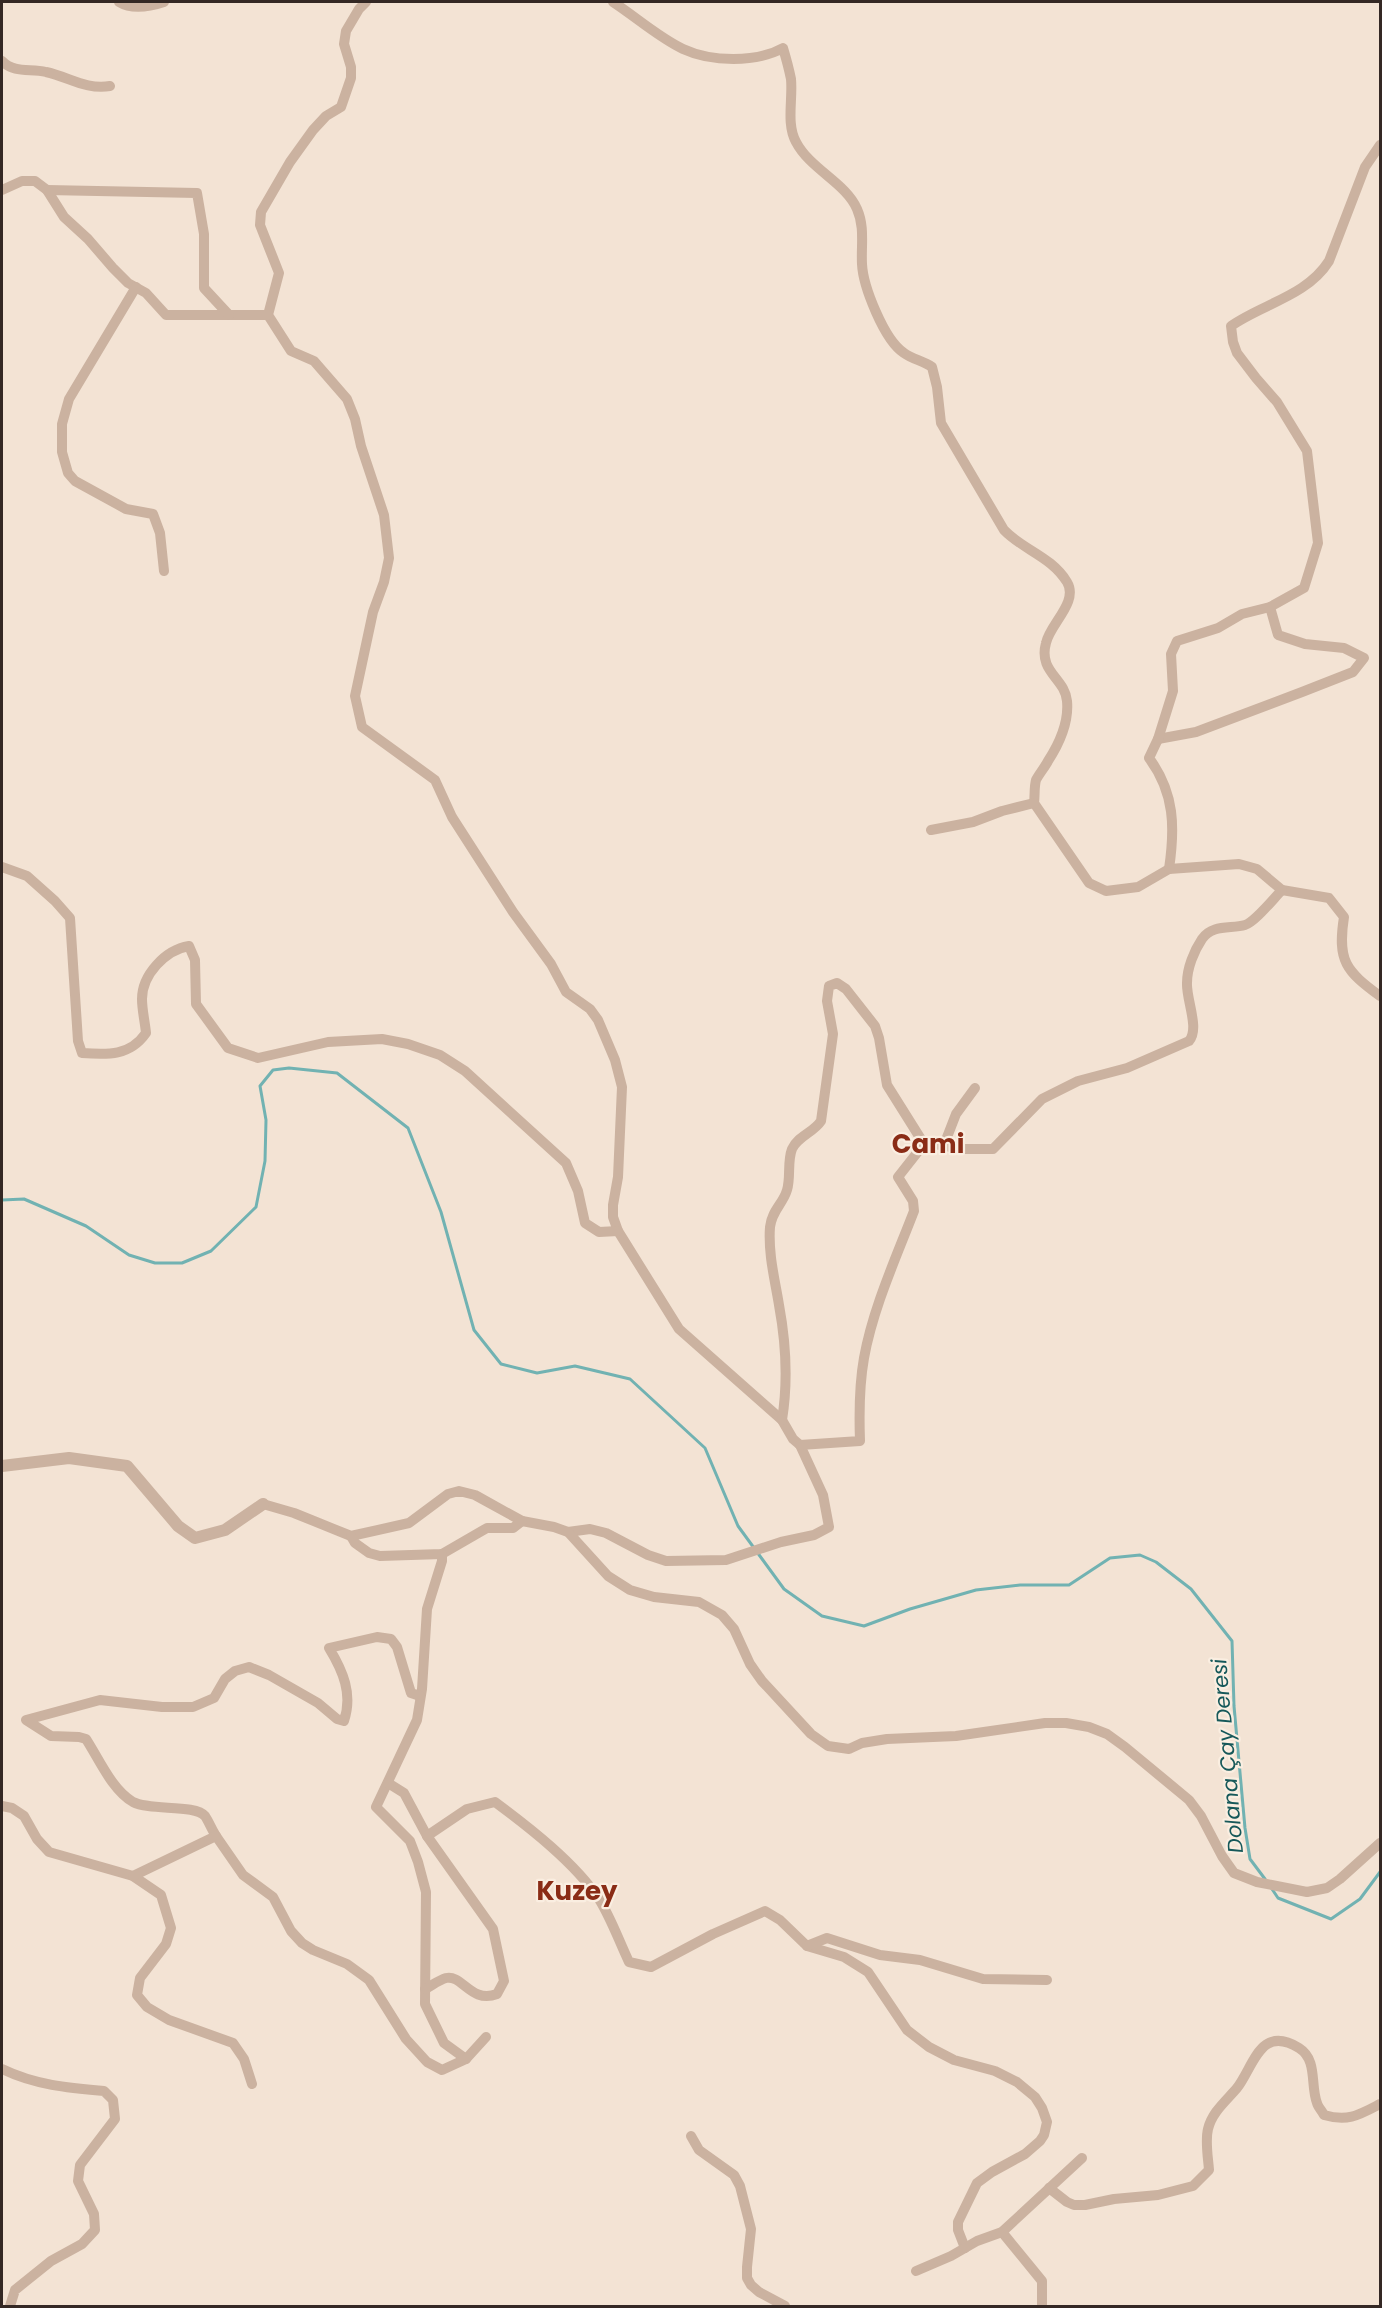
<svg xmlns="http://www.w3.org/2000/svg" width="1382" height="2308" font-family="Poppins,sans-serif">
  <rect width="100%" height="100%" fill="#f3e3d4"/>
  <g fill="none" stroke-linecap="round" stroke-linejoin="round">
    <g stroke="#71b2b2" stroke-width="3">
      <path d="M2,1200L24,1199L86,1226L129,1255L155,1263H182L211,1251L256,1207L265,1161L266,1120L260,1086L273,1070L289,1068L337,1073L408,1128L441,1212L474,1330L501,1364L537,1373L575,1366L630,1379L705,1448L738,1526L784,1589L822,1616L864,1626L910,1609L976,1590L1020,1585H1069L1110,1558L1140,1555L1156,1562L1191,1589L1232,1641L1234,1706L1245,1828L1250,1859L1265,1879"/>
      <path d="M1272,1889L1278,1898L1331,1919L1360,1899L1380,1872"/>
    </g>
    <g stroke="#cbb2a0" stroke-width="10">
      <path d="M119,2C132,10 149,7 164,2"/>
      <path d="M366,2L359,9L346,31L344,44L351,67V78L341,107L326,116L313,130L290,162L261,212L260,225L279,273L268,315L291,351L314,361L347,399L355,419L361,446L384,515L389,558L384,582L373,612L355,696L362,727L435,780L452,817L513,912L551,964L566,992L590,1009L598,1020L615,1060L622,1087L618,1177L613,1205V1217L618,1231L679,1329L782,1420L793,1439L800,1445L823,1495L829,1527L814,1535L781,1542L726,1560L666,1561L648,1555L606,1533L590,1529L568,1532"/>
      <path d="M613,2C636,17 658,37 683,49C711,62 756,63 783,48C786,58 789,69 791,79C793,99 786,124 796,142C810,169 846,183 857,209C865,227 861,245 862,264C863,286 884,340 904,353C912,359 923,361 932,367L937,387L941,423L1004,530C1023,550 1051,556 1067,582C1079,602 1050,624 1046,643C1038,672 1065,678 1067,701C1069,722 1059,744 1048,761C1045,767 1039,774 1036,780C1034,787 1035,796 1034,803L1089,883L1106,891L1138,887L1169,869L1239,864L1257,869L1282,890L1329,898L1344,917C1337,961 1346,971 1380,996"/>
      <path d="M2,61C15,74 30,68 46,72C69,77 86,90 110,86"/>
      <path d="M2,190L22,181H35L47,190L64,217L88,239L113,268L128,283L146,293L166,315H268"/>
      <path d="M47,190L197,193L204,234V288L229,315"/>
      <path d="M136,287L69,399L62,424V452L68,473L75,481L126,509L153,514L160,533L164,571"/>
      <path d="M1158,739L1196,732L1302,692L1353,672L1364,658L1344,648L1305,644L1278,635L1270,607"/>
      <path d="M931,830L973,822L1002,811L1034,803"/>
      <path d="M2,867L27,876L55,901L70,918L78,1041L82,1053C108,1055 130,1056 146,1033C145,1022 142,1010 142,999C142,975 165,950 189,946L195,960L196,1004L228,1048L258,1058L328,1042L382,1039L408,1044L440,1055L465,1071L566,1163L578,1191L585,1223L599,1232L618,1231"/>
      <path d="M1169,869C1175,828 1175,793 1149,758L1158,739L1173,691L1171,654L1177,641L1218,628L1242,614L1270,607L1304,588L1318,543L1307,451L1277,402L1256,378L1237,353L1233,342L1231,326C1262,304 1307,296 1329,261L1365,167L1380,145"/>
      <path d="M924,1144L944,1145L956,1149H993L1042,1099L1078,1081L1127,1068L1189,1041C1200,1029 1186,999 1187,983C1187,968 1194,951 1202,939C1212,924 1231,929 1245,925C1255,922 1274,898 1282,890"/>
      <path d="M944,1145L956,1114L975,1088"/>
      <path d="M782,1420C788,1383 786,1343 779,1305C775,1280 768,1254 770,1227C772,1210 783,1204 787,1190C791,1177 787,1162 792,1149C798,1136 813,1133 821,1121L833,1034L827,1001L829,986L837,983L846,989L875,1026L879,1038L887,1085L924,1144"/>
      <path d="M800,1445L860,1441C859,1413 859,1386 864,1358C873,1308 896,1258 914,1211L913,1201L898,1177L924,1144"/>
      <path d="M263,1504L294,1513L351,1536L409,1523L448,1494L459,1491L475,1495L522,1521L554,1527L568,1532L608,1576L630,1590L654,1597L699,1602L722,1615L734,1629L750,1664L762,1681L811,1734L828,1746L849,1749L862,1743L887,1739L956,1736L1045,1723H1066L1089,1727L1107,1734L1125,1747L1189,1800L1201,1816L1222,1856L1234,1873L1257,1882L1307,1892L1327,1888L1340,1879L1380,1843"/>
      <path d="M351,1536L355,1543L369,1553L380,1556L442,1554L487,1528H513L522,1521"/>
      <path d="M442,1554V1561L427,1609L422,1689L417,1720L376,1807L410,1841L418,1862L426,1892L425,2004L444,2043L466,2059"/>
      <path d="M388,1783L404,1793L427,1836L493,1929L504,1981L497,1994C471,2004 462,1974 446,1978C439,1980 431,1986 425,1989"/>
      <path d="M2,1806L12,1808L24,1816L37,1839L49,1852L133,1876L161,1895L171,1928L166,1944L140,1978L137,1995L147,2007L169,2020L233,2043L244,2059L252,2084"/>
      <path d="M216,1836C212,1830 209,1822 205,1816C195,1804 150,1811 133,1802C112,1790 99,1759 86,1739L79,1737L51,1736L26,1720L100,1700L162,1707H193L214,1698L225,1679L235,1671L249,1667L269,1675L318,1703L337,1719L344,1721C353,1694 343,1671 329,1648L377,1637L391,1639L397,1647L411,1693L420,1696"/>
      <path d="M427,1836L467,1809L495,1802C530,1828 575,1863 599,1899C611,1918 619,1941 629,1962L651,1967L713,1934L765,1911L780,1920L807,1946L844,1957L868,1972L907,2030L929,2047L954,2060L995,2071L1017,2082L1035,2097L1042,2108L1047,2122L1044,2135L1040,2141L1025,2154L992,2172L977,2183L958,2222V2230L965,2248"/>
      <path d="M133,1876L216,1836L243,1875L273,1897L291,1931L302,1943L313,1950L347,1964L369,1980L406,2039L427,2062L442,2070L466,2059L486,2037"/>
      <path d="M807,1946L827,1938L880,1955L920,1960L983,1979L1047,1980"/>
      <path d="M2,2069C35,2085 68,2088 104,2091L113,2100L115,2119L80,2165L78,2181L94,2214L95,2230L82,2244L51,2261L15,2290L10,2306"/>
      <path d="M691,2136L699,2150L734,2175L740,2186L751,2229L747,2267V2278L751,2285L759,2292L785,2306"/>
      <path d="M1049,2188L1067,2202L1074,2205H1085L1114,2199L1158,2195L1193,2186L1209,2170C1208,2157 1205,2141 1208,2129C1212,2112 1226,2101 1237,2088C1254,2066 1260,2024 1299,2048C1318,2060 1310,2085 1317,2103C1318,2107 1322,2111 1324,2115C1348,2122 1359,2115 1380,2104"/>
      <path d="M1002,2232L1042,2281V2306"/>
      <path d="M916,2271L951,2256L977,2241L1002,2232L1082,2158"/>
    </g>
    <path stroke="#cbb2a0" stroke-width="12" d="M2,1466L69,1458L127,1466L178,1526L195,1538L225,1530L263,1504"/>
  </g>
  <g text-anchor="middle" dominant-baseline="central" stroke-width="4.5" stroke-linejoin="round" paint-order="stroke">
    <g font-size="21" font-style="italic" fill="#165859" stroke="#faeee1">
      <text transform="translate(1227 1756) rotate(-95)">Dolana Çay Deresi</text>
    </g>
    <g font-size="26" font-weight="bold" fill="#8a2c16" stroke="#faeee1">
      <text x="928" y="1144">Cami</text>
      <text x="577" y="1891">Kuzey</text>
    </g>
  </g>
  <rect width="1382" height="2308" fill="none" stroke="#342824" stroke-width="6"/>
</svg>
